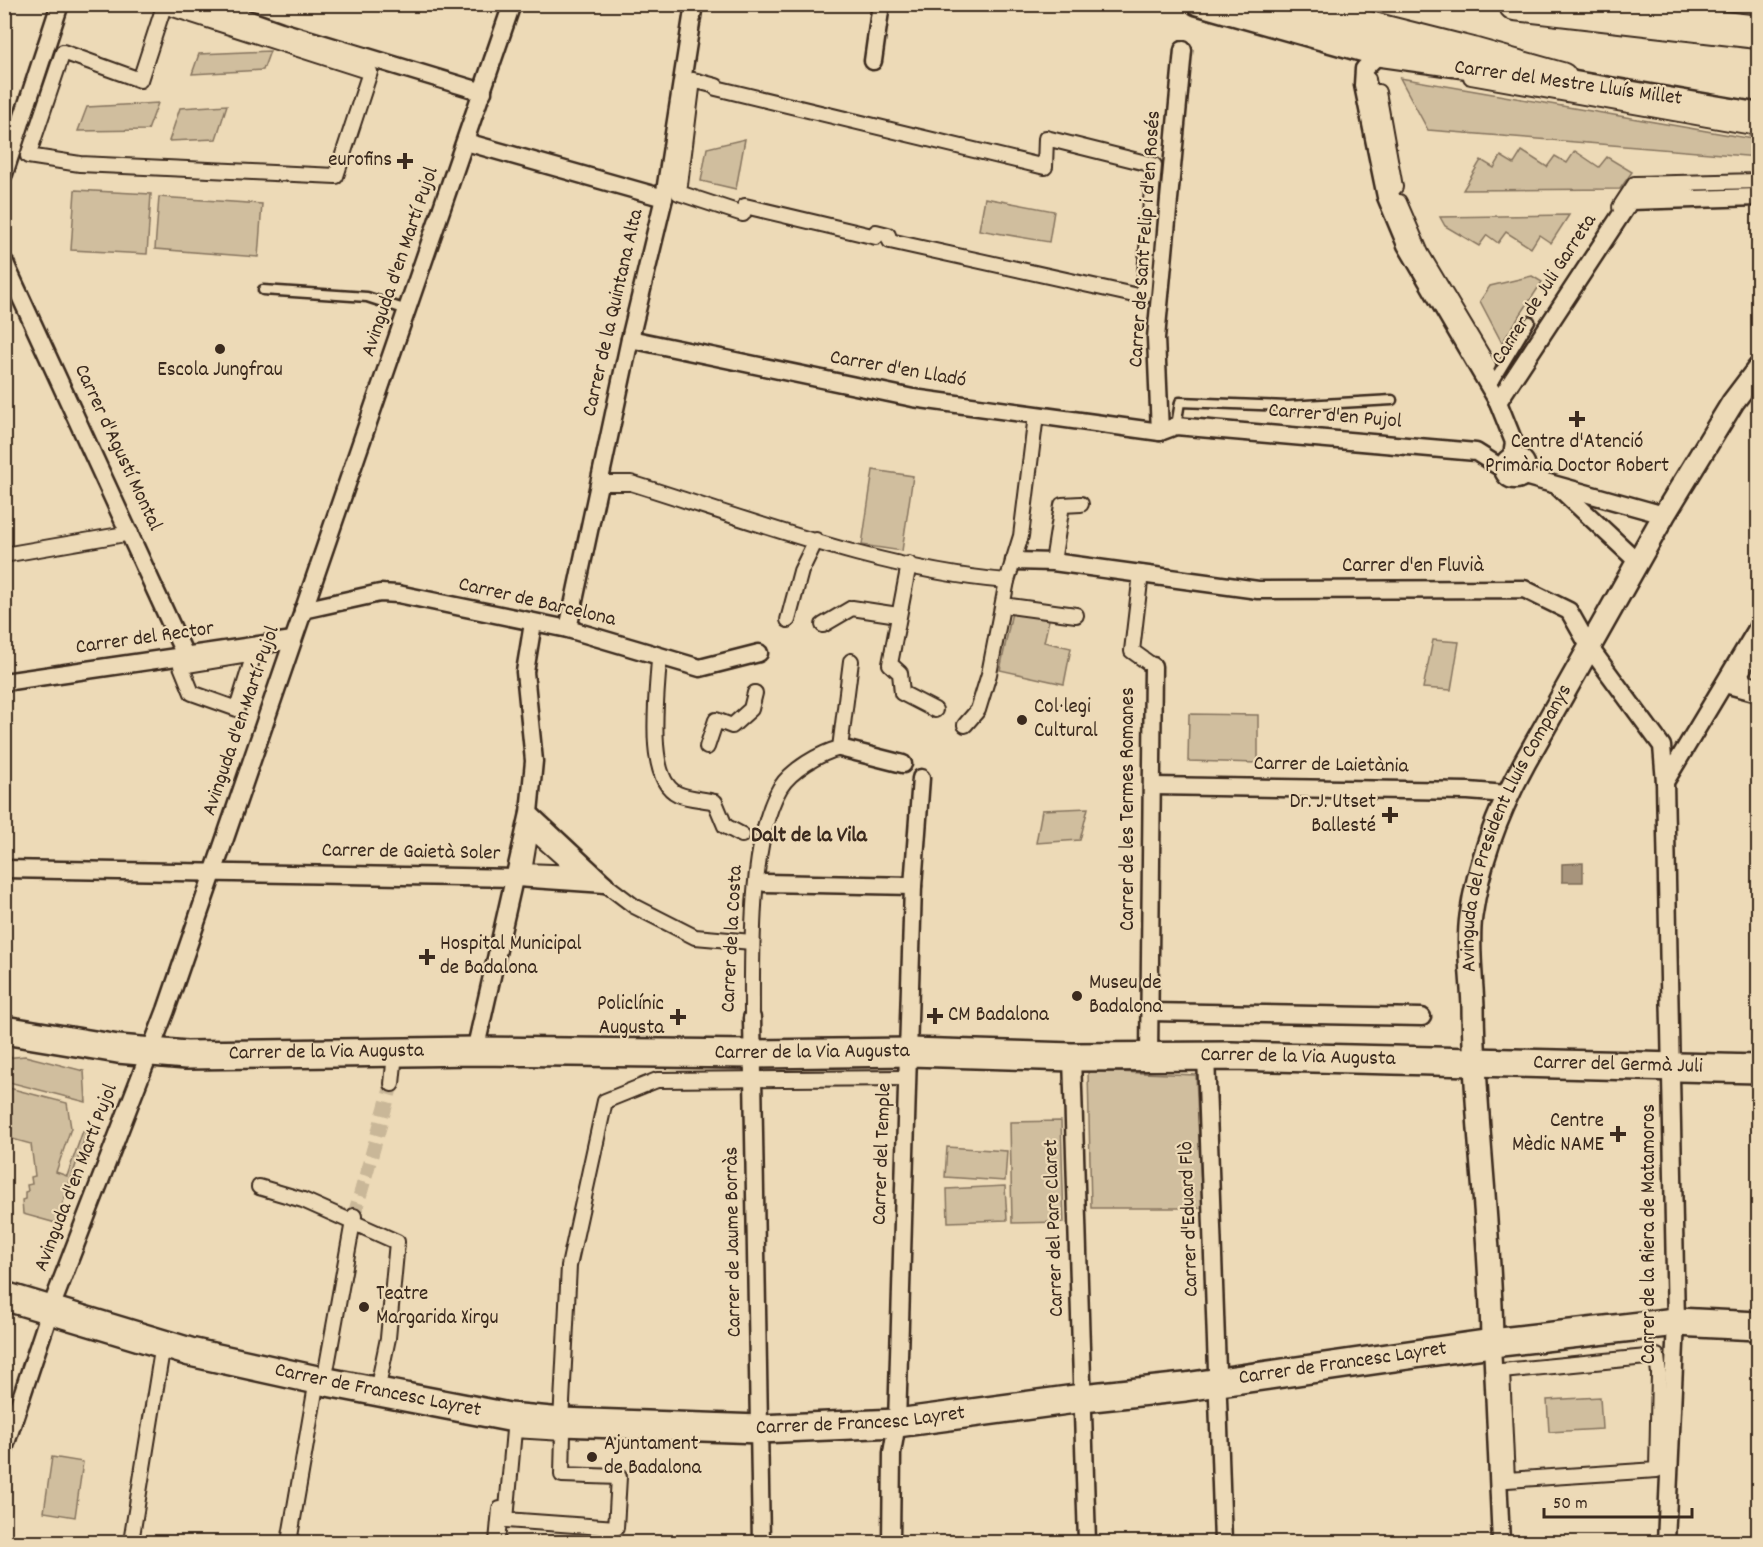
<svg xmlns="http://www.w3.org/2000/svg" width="1763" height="1547" font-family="Dekko,sans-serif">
  <rect width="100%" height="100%" fill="#eddab7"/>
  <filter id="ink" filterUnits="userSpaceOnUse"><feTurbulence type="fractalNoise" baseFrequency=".0167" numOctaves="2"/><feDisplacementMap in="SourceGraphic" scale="12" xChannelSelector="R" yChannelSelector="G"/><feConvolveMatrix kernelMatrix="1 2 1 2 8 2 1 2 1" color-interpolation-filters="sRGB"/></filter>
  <g filter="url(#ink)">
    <g fill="#d0be9e" stroke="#86745e" stroke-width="1.5">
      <path d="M270,51L263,70L192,74L199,54Z"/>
      <path d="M1400,78L1758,140V157L1428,130Z"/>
      <path d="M158,103L148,130L78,131L87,107Z"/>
      <path d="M227,105L216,139L169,141L180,108Z"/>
      <path d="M745,139L736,189L701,181L707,148Z"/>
      <path d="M1522,151L1547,167L1555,156L1567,163L1575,151L1599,167L1607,157L1632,172L1620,189L1463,190L1481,160L1494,168L1501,156L1514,164Z"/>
      <path d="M75,190L151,194L147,254L71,250Z"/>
      <path d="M159,197L262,204L258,257L155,249Z"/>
      <path d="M985,198L1054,211L1049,242L979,230Z"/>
      <path d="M1569,215L1551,243L1539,235L1531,248L1506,232L1498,243L1487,235L1479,246L1445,226L1440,217Z"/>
      <path d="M1532,276L1542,282L1502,343L1480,301L1490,286Z"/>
      <path d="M873,470L913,476L902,551L862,545Z"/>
      <path d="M1012,612L1049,620L1044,642L1071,648L1064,684L1000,670Z"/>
      <path d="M1433,640L1459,642L1451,690L1423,688Z"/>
      <path d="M1189,714L1258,715V763L1188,761Z"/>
      <path d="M1088,808L1080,840L1036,843L1042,810Z"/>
      <path d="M25,1056L84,1071L86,1102L5,1081V1058Z"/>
      <path d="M1088,1071L1196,1075L1202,1208H1091Z"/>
      <path d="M5,1087L67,1103L71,1128L56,1172L67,1176L83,1131L87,1132L56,1223L23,1214L22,1200L25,1199V1192L28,1191L27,1185L32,1184L31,1177L35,1176L31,1144L5,1137Z"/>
      <path d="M1061,1121L1064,1222L1012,1223L1010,1122Z"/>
      <path d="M947,1147L1007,1151L1005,1181L945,1177Z"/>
      <path d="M1005,1186L1007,1220L948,1222L947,1189Z"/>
      <path d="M1600,1397L1602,1429L1549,1432L1547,1400Z"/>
      <path d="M52,1457L83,1462L75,1517L44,1512Z"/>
    </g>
    <path fill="#a7947b" stroke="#7c6a56" stroke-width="1.5" d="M1583,863V882H1562V864Z"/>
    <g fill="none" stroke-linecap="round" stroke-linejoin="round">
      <path stroke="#c9b798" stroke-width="14" stroke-dasharray="14 7" stroke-linecap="butt" d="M354,1216L392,1084"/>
      <defs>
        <g id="service">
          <path d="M1628,192L1687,191L1695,195"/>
          <path d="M263,290L367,297L407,310"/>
          <path d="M1492,384L1530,321"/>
          <path d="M1176,426L1180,402L1288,406L1392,400"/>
        </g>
        <g id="pedestrian">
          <path d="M164,6L370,72L336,176L80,164L28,156L63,52L140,80Z"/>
          <path d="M1471,77L1758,128"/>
          <path d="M1368,79L1370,93L1378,92L1395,187L1390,188L1394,203L1399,202L1421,253L1488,365L1484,367L1491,380"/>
          <path d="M693,80L716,86V88L1045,167L1046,138L1154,165L1143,297L890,241L888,235L876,232V237L745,206L743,214L679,193Z"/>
          <path d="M1620,207L1635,184L1758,181"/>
          <path d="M599,483H631C751,520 882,571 1007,581"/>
          <path d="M4,555L131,533"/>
          <path d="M1053,562L1062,505L1081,504"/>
          <path d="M909,564L890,664L900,673L902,693L935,710"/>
          <path d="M1141,573L1132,651L1153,666"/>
          <path d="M1003,605L1076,615"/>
          <path d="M788,620L801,571L816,540"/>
          <path d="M823,625L852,608L898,615"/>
          <path d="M1758,644L1741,673L1744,682L1758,686"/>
          <path d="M254,654L237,709L192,693L181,666Z"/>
          <path d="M659,658C658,688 644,779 678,794C689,799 704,799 715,802L725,826L742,835"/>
          <path d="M965,725L978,710L989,674L1007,581L1021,536L1036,415"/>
          <path d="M707,747L716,720L732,726L751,709L755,693"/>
          <path d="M531,830L579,873L524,871Z"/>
          <path d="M605,884L634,906L695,937L752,942"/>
          <path d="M752,1018C752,956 749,841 780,788C791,770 820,753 840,748L851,661"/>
          <path d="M392,1084L395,1053"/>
          <path d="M259,1187L303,1200L397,1242L388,1338L377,1391"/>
          <path d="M1657,1356L1659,1374L1657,1470L1507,1480L1502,1371Z"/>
          <path d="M324,1382L354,1216"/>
          <path d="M561,1422L569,1266L605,1101L657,1080L907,1078"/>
          <path d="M514,1430L563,1433L562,1475L619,1477L616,1528L506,1520Z"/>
          <path d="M131,1542L163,1344"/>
          <path d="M289,1542L317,1380"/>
          <path d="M497,1542L500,1509"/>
        </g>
        <g id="minor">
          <path d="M205,4L281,31L483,92"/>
          <path d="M1378,55L1364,69L1363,85L1386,197L1406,245L1498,402L1514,442L1512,456"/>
          <path d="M873,61L881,4"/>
          <path d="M466,142L664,198"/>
          <path d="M4,174L60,4"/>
          <path d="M4,261L185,655"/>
          <path d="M630,339L913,398L1160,432L1176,426L1476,452L1503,469"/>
          <path d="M1498,402L1630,201L1758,197"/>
          <path d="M1160,432L1156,338L1183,50"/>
          <circle cx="1515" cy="468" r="12"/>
          <path d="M1524,476L1664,515"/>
          <path d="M1557,486L1638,562"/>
          <path d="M1014,561L1053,562L1258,590L1524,589L1569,611L1590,648L1662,746L1665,782"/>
          <path d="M303,610L380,593L398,594L568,629L700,668L759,653"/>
          <path d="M533,623L525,672L534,761L529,813L605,884"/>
          <path d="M568,629L630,339L664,198L694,4"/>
          <path d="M4,682L293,640"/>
          <path d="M1725,684L1758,693"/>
          <path d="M840,748L903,764"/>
          <path d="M1153,786L1468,791L1507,794"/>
          <path d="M4,869L517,878L605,884"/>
          <path d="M765,883L913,886"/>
          <path d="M1150,1012L1422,1017"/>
          <path d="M752,1018L761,1542"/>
          <path d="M475,1051L529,813"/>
          <path d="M1206,1055L1223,1542"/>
          <path d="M1149,1056L1153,666"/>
          <path d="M1072,1057L1087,1542"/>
          <path d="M1492,1343L1501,1542"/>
          <path d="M4,1449L51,1308L166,1010L512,4"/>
          <path d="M891,1542L892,1453L897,1423L913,886L921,778"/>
          <path d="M1666,1542L1676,1322L1665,782L1758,627"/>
        </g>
        <g id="tertiary">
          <path d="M1197,4L1378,55L1485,70"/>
          <path d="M1549,78L1758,114"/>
          <path id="s1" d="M1492,1343C1491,1231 1474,1119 1473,1007C1472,978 1467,945 1471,916C1479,860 1498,811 1525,762L1664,515L1733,402L1758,369"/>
        </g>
        <g id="primary">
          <path id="s2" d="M4,1030L118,1049L186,1055L475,1051L752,1054L910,1052L1072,1057L1231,1056L1758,1069"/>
          <path id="s3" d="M4,1296L190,1352L317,1380L509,1417L561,1422L760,1429L897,1423L1083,1398L1185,1387L1492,1343L1676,1322L1758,1326"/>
        </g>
        <g id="motorway">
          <path d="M1274,4L1472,54L1561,79"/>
          <path d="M1515,4L1758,32"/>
        </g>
      </defs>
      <use href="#service" stroke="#3b2a1e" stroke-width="13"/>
      <use href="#pedestrian" stroke="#3b2a1e" stroke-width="18"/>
      <use href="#minor" stroke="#3b2a1e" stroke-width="21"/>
      <use href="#tertiary" stroke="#3b2a1e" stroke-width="26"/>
      <use href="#primary" stroke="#3b2a1e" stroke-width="32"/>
      <use href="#motorway" stroke="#3b2a1e" stroke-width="36"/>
      <use href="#service" stroke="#eddab7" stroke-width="8"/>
      <use href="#pedestrian" stroke="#eddab7" stroke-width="14"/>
      <use href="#minor" stroke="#eddab7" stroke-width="16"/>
      <use href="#tertiary" stroke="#eddab7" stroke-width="21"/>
      <use href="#primary" stroke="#eddab7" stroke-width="27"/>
      <use href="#motorway" stroke="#eddab7" stroke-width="32"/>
    </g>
  </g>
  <g fill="#3b2a1e" stroke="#eddab7" stroke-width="2">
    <path d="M402 152h6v6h6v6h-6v6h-6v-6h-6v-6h6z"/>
    <circle cx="220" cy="349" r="6"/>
    <path d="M1574 410h6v6h6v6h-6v6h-6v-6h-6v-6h6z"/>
    <circle cx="1022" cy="720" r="6"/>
    <path d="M1387 806h6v6h6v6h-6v6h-6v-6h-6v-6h6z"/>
    <path d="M424 948h6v6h6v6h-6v6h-6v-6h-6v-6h6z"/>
    <circle cx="1077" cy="996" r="6"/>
    <path d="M932 1007h6v6h6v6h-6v6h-6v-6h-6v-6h6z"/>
    <path d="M675 1008h6v6h6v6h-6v6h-6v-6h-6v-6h6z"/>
    <path d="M1615 1125h6v6h6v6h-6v6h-6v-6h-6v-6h6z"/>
    <circle cx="364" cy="1307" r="6"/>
    <circle cx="592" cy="1457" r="6"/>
  </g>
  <g text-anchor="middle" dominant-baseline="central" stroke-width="4.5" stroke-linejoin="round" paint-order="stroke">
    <g font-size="21" fill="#3b2a1e" stroke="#eddab7">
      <text transform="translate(1568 84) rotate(8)">Carrer del Mestre Lluís Millet</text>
      <text transform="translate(1146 239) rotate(-86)">Carrer de Sant Felip i d'en Rosés</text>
      <text transform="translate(401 262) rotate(-71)">Avinguda d'en Martí Pujol</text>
      <text transform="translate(1545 290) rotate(-57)">Carrer de Juli Garreta</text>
      <text transform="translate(614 313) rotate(-77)">Carrer de la Quintana Alta</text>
      <text transform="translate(898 370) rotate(10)">Carrer d'en Lladó</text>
      <text transform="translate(1335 417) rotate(5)">Carrer d'en Pujol</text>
      <text transform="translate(117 448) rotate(65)">Carrer d'Agustí Montal</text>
      <text x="1413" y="567">Carrer d'en Fluvià</text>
      <text transform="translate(537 603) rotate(13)">Carrer de Barcelona</text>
      <text transform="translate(145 639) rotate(-8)">Carrer del Rector</text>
      <text transform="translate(242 721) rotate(-71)">Avinguda d'en Martí Pujol</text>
      <text transform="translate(1331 766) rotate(1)">Carrer de Laietània</text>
      <text transform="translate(1129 809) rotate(-90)">Carrer de les Termes Romanes</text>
      <text stroke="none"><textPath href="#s1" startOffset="525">Avinguda del President Lluís Companys</textPath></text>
      <text transform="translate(411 853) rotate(1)">Carrer de Gaietà Soler</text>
      <text transform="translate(733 939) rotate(-87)">Carrer de la Costa</text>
      <text stroke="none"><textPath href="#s2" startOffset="324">Carrer de la Via Augusta</textPath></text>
      <text stroke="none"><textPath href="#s2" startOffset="810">Carrer de la Via Augusta</textPath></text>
      <text stroke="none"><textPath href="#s2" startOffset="1296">Carrer de la Via Augusta</textPath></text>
      <text stroke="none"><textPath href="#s2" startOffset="1616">Carrer del Germà Juli</textPath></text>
      <text transform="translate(883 1154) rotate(-88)">Carrer del Temple</text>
      <text transform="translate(77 1178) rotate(-69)">Avinguda d'en Martí Pujol</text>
      <text transform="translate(1190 1219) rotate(-92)">Carrer d'Eduard Flò</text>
      <text transform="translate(1055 1228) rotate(-92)">Carrer del Pare Claret</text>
      <text transform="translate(1650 1234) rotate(-90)">Carrer de la Riera de Matamoros</text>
      <text transform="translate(734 1242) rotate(-91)">Carrer de Jaume Borràs</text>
      <text stroke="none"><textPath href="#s3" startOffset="1358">Carrer de Francesc Layret</textPath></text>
      <text stroke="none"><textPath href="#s3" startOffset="386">Carrer de Francesc Layret</textPath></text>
      <text stroke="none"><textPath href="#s3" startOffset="872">Carrer de Francesc Layret</textPath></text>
    </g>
    <g font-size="21" fill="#3b2a1e" stroke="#eddab7" text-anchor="start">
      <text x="392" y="161" text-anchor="end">eurofins</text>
      <text x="220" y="371" text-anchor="middle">Escola Jungfrau</text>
      <text x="1577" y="443" text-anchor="middle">Centre d'Atenció<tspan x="1577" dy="24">Primària Doctor Robert</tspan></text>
      <text x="1034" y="708">Col·legi<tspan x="1034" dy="24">Cultural</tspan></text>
      <text x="1376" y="803" text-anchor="end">Dr. J. Utset<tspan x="1376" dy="24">Ballesté</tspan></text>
      <text x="440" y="945">Hospital Municipal<tspan x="440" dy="24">de Badalona</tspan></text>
      <text x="1089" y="984">Museu de<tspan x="1089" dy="24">Badalona</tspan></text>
      <text x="664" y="1005" text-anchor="end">Policlínic<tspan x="664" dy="24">Augusta</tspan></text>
      <text x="948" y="1016">CM Badalona</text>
      <text x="1604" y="1122" text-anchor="end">Centre<tspan x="1604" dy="24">Mèdic NAME</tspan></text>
      <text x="376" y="1295">Teatre<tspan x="376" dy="24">Margarida Xirgu</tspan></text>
      <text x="604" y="1445">Ajuntament<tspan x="604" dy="24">de Badalona</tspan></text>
    </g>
    <g font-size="22" font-weight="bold" fill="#3b2a1e" stroke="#eddab7">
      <text x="809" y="836">Dalt de la Vila</text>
    </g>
  </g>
  <rect width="1763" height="1547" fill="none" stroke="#eddab7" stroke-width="24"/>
  <rect x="12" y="12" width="1739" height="1523" fill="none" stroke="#3b2a1e" stroke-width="2" filter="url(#ink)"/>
  <path d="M1544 1508v9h148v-9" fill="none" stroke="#3b2a1e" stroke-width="3"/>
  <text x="1553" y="1508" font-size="18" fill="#3b2a1e" stroke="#eddab7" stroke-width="4.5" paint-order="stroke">50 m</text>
</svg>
